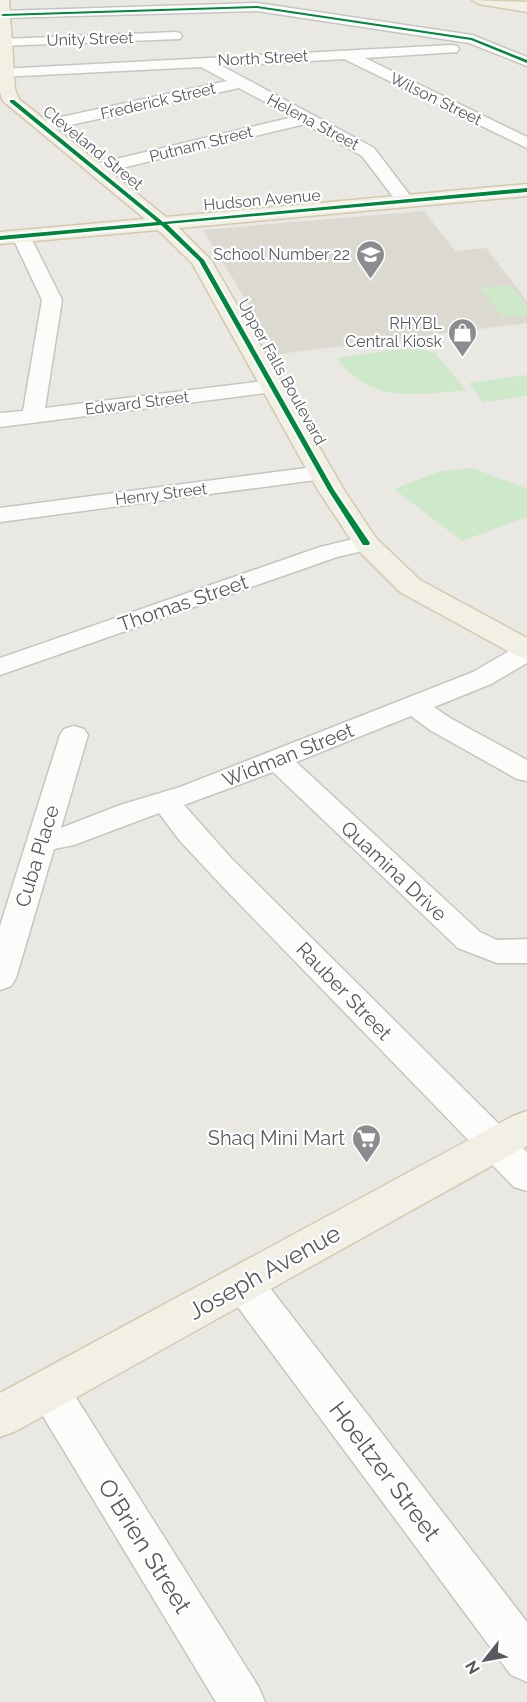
<svg xmlns="http://www.w3.org/2000/svg" width="527" height="1702" font-family="Raleway,sans-serif">
  <rect width="100%" height="100%" fill="#eae8e2"/>
  <path fill="#dcd9d0" d="M424,211L455,251L486,248L527,301V323L279,354L203,230Z"/>
  <g fill="#cee8ca">
    <path d="M511,285L527,305V315L503,317L480,288Z"/>
    <path d="M415,347L435,353L466,390C416,395 370,404 337,358Z"/>
    <path d="M527,375V396L483,402L469,383Z"/>
    <path d="M473,468L527,489V517L462,541L394,489L441,471Z"/>
  </g>
  <g fill="none" stroke-linecap="round" stroke-linejoin="round">
    <defs>
      <g id="minor">
        <path d="M257,3L472,35L527,57V66L469,43L257,11L0,18V12L3,11Z"/>
        <path d="M175,32L180,33L182,36L180,39L0,46V40L4,39Z"/>
        <path d="M452,45L457,46L459,49L457,52L365,58L527,137V148L344,59L222,66L374,148L415,202L412,206H400L362,156L305,124L97,174L89,169L91,165L293,117L239,88L43,131L35,126L43,121L227,81L201,67L0,77V69Z"/>
        <path d="M21,231L27,232L30,236L62,300L45,408L273,380L280,382L284,386L280,390L273,392L0,427V413L23,411L42,300L12,236L15,232Z"/>
        <path d="M322,466L330,468L333,473L330,478L0,522V508Z"/>
        <path d="M366,536L375,538L378,543L375,548L337,557L0,675V658L320,547Z"/>
        <path d="M527,644V663L491,684L434,707L450,718L527,760V781L517,779L430,730L411,716L296,762L480,932L497,940L527,939V963H497L458,948L273,772L184,805L231,858L527,1152V1191L514,1187L225,889L180,841L159,813L74,845L54,849L16,978L11,986L0,990V926L60,735L64,729L74,726L84,729L88,735L61,828L120,805L180,787L473,672L518,646Z"/>
        <path d="M243,1266L257,1271L527,1622V1682L511,1675L229,1295L224,1283L229,1271Z"/>
        <path d="M49,1371L63,1377L258,1686L265,1702H216L35,1403L29,1390L35,1377Z"/>
      </g>
      <g id="major">
        <path d="M0,0H9L15,89L19,99L166,217L527,184V196L179,228L211,260L344,490L376,538L420,580L527,638V659L517,656L400,592L357,549L318,490L192,263L158,230L0,244V232L145,219L3,101L0,92Z"/>
        <path d="M472,0L527,2V12L479,4Z"/>
        <path d="M527,1111V1146L16,1431L0,1437V1393L513,1116Z"/>
      </g>
    </defs>
    <use href="#minor" stroke="#c5c6c4" stroke-width="3"/>
    <use href="#major" stroke="#d4c9ad" stroke-width="3"/>
    <use href="#minor" fill="#fcfcfb" fill-rule="evenodd"/>
    <use href="#major" fill="#f2f0e5" fill-rule="evenodd"/>
    <defs>
      <g id="cycleway">
        <path d="M257,6L472,38L527,60V63L471,40L257,8L3,16L1,15L3,14Z"/>
        <path d="M10,100H14L163,222L527,188V192L167,224L204,260L334,490L370,543L369,545H363L328,490L199,261L161,225L0,240V236L157,222L10,102Z"/>
      </g>
    </defs>
    <use href="#cycleway" stroke="#fff" stroke-width="4"/>
    <use href="#cycleway" fill="#00873e" fill-rule="evenodd"/>
  </g>
  <defs>
    <symbol id="school-pin" viewBox="-11 -11 22 30"><path d="M0 17L-7.5 6A9.5 9.5 0 1 1 7.5 6Z" fill="#8a8c8e" stroke="#fff"/><path d="M0-5L7-2L0 1L-7-2ZM-4 1L0 2.5L4 1V4Q0 6-4 4Z" fill="#fff"/></symbol>
    <symbol id="shop-pin" viewBox="-11 -11 22 30"><path d="M0 17L-7.5 6A9.5 9.5 0 1 1 7.5 6Z" fill="#8a8c8e" stroke="#fff"/><path d="M-5-2.5h2.3a2.7 3.5 0 0 1 5.4 0H5L5.5 6h-11ZM-1.5-2.5h3a1.5 2.3 0 0 0-3 0Z" fill="#fff"/></symbol>
    <symbol id="supermarket-pin" viewBox="-11 -11 22 30"><path d="M0 17L-7.5 6A9.5 9.5 0 1 1 7.5 6Z" fill="#8a8c8e" stroke="#fff"/><path d="M-6-5.5h2.5l.6 2H6L4.5 2H-2.5L-4.4-4H-6ZM-1.5 3.2a1.3 1.3 0 1 0 .1 0ZM3 3.2a1.3 1.3 0 1 0 .1 0Z" fill="#fff"/></symbol>
  </defs>
  <g fill-rule="evenodd">
    <use href="#school-pin" x="354" y="238" width="33" height="45"/>
    <use href="#shop-pin" x="446" y="316" width="33" height="45"/>
    <use href="#supermarket-pin" x="350" y="1122" width="33" height="45"/>
  </g>
  <g text-anchor="middle" dominant-baseline="central" stroke-width="4.5" stroke-linejoin="round" paint-order="stroke">
    <g font-size="16" fill="#575b61" stroke="#fff">
      <text transform="translate(90 39) rotate(-2)">Unity Street</text>
      <text transform="translate(263 58) rotate(-3)">North Street</text>
      <text transform="translate(436 99) rotate(26)">Wilson Street</text>
      <text transform="translate(158 101) rotate(-13)">Frederick Street</text>
      <text transform="translate(313 122) rotate(28)">Helena Street</text>
      <text transform="translate(201 144) rotate(-14)">Putnam Street</text>
      <text transform="translate(93 148) rotate(39)">Cleveland Street</text>
      <text transform="translate(262 200) rotate(-5)">Hudson Avenue</text>
      <text transform="translate(282 372) rotate(61)">Upper Falls Boulevard</text>
      <text transform="translate(137 403) rotate(-7)">Edward Street</text>
      <text transform="translate(161 494) rotate(-7)">Henry Street</text>
    </g>
    <g font-size="16" fill="#575b61" stroke="#fff" text-anchor="end">
      <text x="350" y="254">School Number 22</text>
      <text x="442" y="323">RHYBL<tspan x="442" dy="18">Central Kiosk</tspan></text>
    </g>
    <g font-size="20" fill="#575b61" stroke="#fff">
      <text transform="translate(183 603) rotate(-19)">Thomas Street</text>
      <text transform="translate(288 755) rotate(-22)">Widman Street</text>
      <text transform="translate(37 856) rotate(-73)">Cuba Place</text>
      <text transform="translate(394 871) rotate(43)">Quamina Drive</text>
      <text transform="translate(344 991) rotate(46)">Rauber Street</text>
    </g>
    <g font-size="20" fill="#575b61" stroke="#fff" text-anchor="end">
      <text x="345" y="1138">Shaq Mini Mart</text>
    </g>
    <g font-size="24" fill="#575b61" stroke="#fff">
      <text transform="translate(264 1272) rotate(-29)">Joseph Avenue</text>
      <text transform="translate(385 1471) rotate(53)">Hoeltzer Street</text>
      <text transform="translate(145 1546) rotate(58)">O'Brien Street</text>
    </g>
  </g>
  <g transform="translate(485 1660) rotate(239)" stroke="#ffffff" stroke-width="4.5" paint-order="stroke">
  <path d="M0-4.5L10 22L0 15L-10 22Z" fill="#575b61"/>
  <text y="-9" font-size="16" font-weight="bold" text-anchor="middle" fill="#575b61">N</text>
  </g>
</svg>
